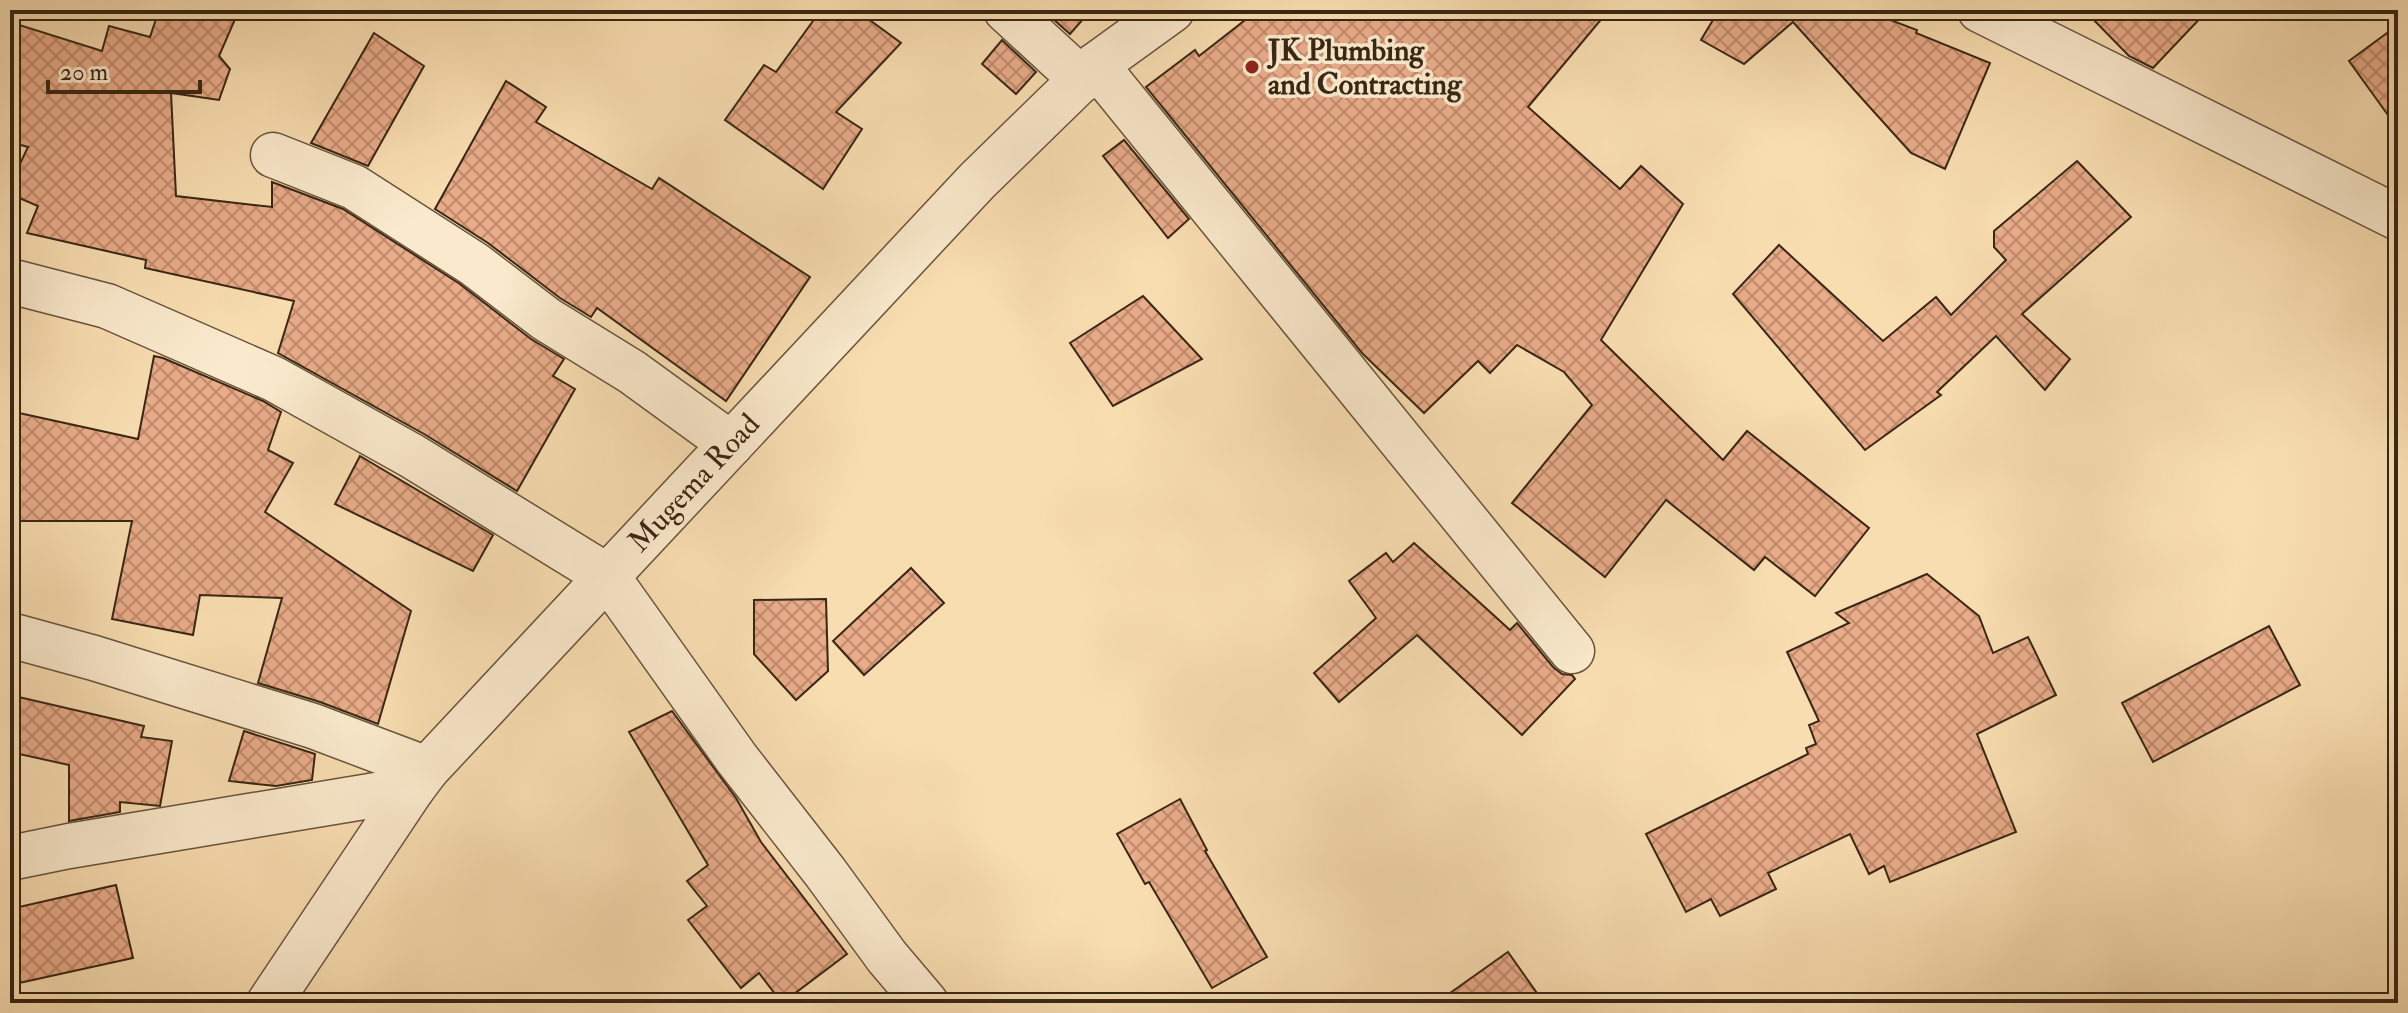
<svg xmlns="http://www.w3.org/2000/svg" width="2408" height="1013" font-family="'IM FELL Double Pica',serif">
  <defs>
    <pattern id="building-cross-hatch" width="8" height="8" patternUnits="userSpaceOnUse" patternTransform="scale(2)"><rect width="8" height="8" fill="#e9ab88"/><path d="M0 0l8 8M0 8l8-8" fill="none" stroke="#be8b6e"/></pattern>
  </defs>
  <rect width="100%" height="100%" fill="#f8ddb1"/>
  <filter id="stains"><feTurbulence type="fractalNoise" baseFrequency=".0025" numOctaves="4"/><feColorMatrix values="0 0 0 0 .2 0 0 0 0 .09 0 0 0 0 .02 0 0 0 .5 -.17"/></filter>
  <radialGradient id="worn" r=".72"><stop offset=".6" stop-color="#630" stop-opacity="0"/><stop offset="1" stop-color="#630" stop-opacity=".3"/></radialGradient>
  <g fill="url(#building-cross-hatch)" stroke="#382714" stroke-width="2">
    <path d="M159,10H239L219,56L230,69L219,100L171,93L176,196L272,207V182L343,209L460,284L531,339L564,359L553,376L575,389L517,491L424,434L278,353L294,301L145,268L146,260L27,233L38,206L10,194V185L28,147L10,142V22L102,51L109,26L150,37Z"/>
    <path d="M821,10H856L901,43L836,112L862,129L823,189L725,120L764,65L776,72Z"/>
    <path d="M1043,10H1091L1070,34Z"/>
    <path d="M1258,10H1609L1528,107L1620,189L1641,166L1683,204L1601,340L1723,460L1747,431L1869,528L1815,596L1765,557L1754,570L1666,500L1605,577L1512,503L1592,405L1564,372L1517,345L1490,373L1478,361L1424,413L1362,353L1146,87L1195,50L1199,56Z"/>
    <path d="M1719,10H1864L1917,30L1916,33L1990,63L1945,169L1911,153L1793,22L1744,64L1701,40Z"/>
    <path d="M2084,10H2208L2153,68L2129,56Z"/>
    <path d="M2398,25V129L2349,61Z"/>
    <path d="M374,33L424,66L368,166L311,143Z"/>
    <path d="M1002,40L1036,72L1016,94L982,64Z"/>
    <path d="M506,81L546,107L536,122L652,189L659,178L810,277L726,401L597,308L591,317L560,298L488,243L435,209Z"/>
    <path d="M1124,140L1189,219L1168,238L1103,156Z"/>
    <path d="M2077,161L2131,217L2022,314L2070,359L2045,390L1996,336L1937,392L1941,395L1865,450L1733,294L1779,245L1883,341L1936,297L1951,315L2006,260L1994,247V231Z"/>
    <path d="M1143,296L1202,359L1113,406L1070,343Z"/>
    <path d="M154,356L163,358L263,401L281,412L268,450L293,463L265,512L411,611L378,724L320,702L258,683L282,598L200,595L193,635L112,619L132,521H10V411L138,439Z"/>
    <path d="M360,456L493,535L473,571L335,504Z"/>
    <path d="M1414,543L1510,630L1517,623L1553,667L1562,674L1572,675L1575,679L1522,735L1417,635L1339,702L1314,673L1376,618L1349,581L1386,553L1393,562Z"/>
    <path d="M911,568L944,603L864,675L833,641Z"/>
    <path d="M1927,574L1979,616L1993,653L2028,637L2056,695L1977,734L2016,832L1890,882L1884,866L1869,874L1850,834L1768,873L1776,889L1720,916L1711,899L1686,912L1646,834L1808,754L1806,748L1816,744L1809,725L1819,721L1787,652L1849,623L1836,613Z"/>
    <path d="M826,599L828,671L796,700L754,654V600Z"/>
    <path d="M2269,626L2300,685L2153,762L2122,703Z"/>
    <path d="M10,695L144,726L141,737L172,741L160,806L120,802V812L69,821V765L10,752Z"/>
    <path d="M672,711L736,798L761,842L847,954L782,1003L759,973L741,988L688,920L707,906L687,881L708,865L629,732Z"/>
    <path d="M244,731L315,754L312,780L276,786L229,781Z"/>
    <path d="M1180,799L1207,850L1205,851L1267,957L1212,988L1149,882L1145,884L1117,834Z"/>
    <path d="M116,885L133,958L10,985V909Z"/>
    <path d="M1508,952L1544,1003H1436Z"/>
  </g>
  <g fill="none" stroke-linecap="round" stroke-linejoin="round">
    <defs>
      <g id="minor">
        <path d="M1006,10L1082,80"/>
        <path d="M1980,10L2398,218"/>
        <path d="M1096,65L1572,651"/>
        <path d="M273,155L354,187L474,264L546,319L632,372L731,444"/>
        <path d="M10,281L107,306L274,379L412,456L607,576L737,759L825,872L887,957L926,1003"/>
        <path d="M10,635L94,658L313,726L427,769"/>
        <path d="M10,858L69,846L412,789"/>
        <path d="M269,1003L412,789L427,769L977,181L1096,65L1172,10"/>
      </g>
    </defs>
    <use href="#minor" stroke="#68543b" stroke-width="47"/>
    <use href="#minor" stroke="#fae9cc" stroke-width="44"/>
  </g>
  <circle fill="#8f2418" stroke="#fae9cc" stroke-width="3" cx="1252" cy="67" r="8"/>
  <g text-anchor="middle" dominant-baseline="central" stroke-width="7" stroke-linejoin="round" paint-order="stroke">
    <g font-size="30" font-weight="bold" fill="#382714" stroke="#fae9cc" text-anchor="start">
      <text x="1268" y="50">JK Plumbing<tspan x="1268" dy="34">and Contracting</tspan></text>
    </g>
    <g font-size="30" fill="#382714" stroke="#fae9cc">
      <text transform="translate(694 483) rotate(-47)">Mugema Road</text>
    </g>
  </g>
  <rect width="2408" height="1013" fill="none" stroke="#f8ddb1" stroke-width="40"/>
  <rect x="12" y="12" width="2384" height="989" fill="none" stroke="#382714" stroke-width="4"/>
  <rect x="20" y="20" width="2368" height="973" fill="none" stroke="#382714" stroke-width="2"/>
  <path d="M48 80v12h152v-12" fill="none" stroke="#382714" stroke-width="4"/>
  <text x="60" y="80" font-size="24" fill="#382714" stroke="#fae9cc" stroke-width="6" paint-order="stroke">20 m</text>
  <rect width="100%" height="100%" filter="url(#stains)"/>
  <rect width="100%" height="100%" fill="url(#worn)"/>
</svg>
